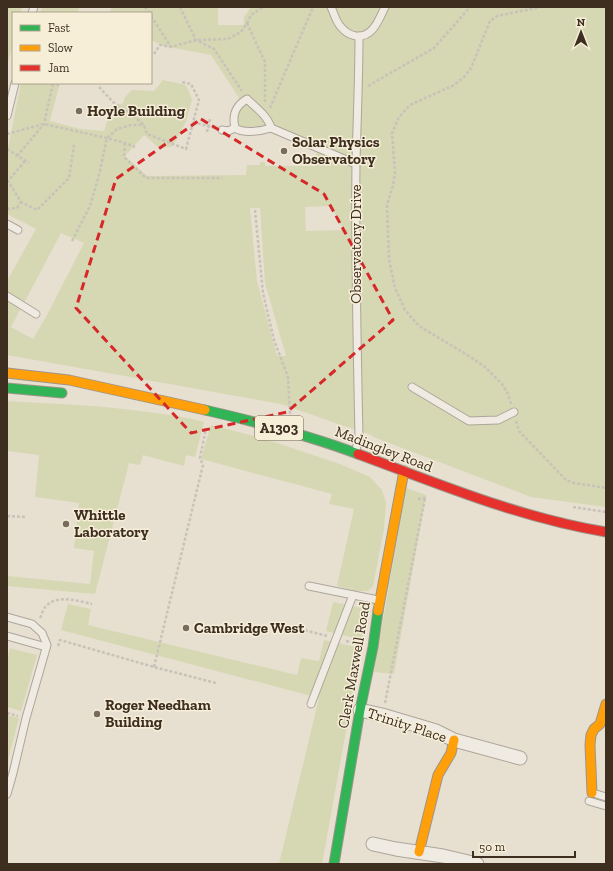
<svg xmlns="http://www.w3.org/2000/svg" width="613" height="871" font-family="'Zilla Slab',serif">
  <rect width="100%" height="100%" fill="#e7e0d1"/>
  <g fill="#d6d7b3" fill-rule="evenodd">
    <path d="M7,7H22L21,13H13V43L7,66Z"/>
    <path d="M42,7H79L78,13H40Z"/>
    <path d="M111,7H240H218V25H244V17L251,7H606V507L531,497L376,438L369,434L347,427L281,404L7,355V301L21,308L11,327L33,339L46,317L84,243L61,233L24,303L7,294V281L36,229L7,214V153L21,83H60L50,121L80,129L104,131L111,110L123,103L125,97L132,90L154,91L163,80L186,85L192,99L186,122L179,134L177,139L171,147L159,148L144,135L125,156L147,176L246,175L247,165H260V162H265V166H314L318,144L291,133L273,124L247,98L241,101L211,55L164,46L151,40V13H110ZM332,206L338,221L344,230L306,231L305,207ZM250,208H260L265,283L286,356H277L257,281Z"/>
    <path d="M244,103L248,104L266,122L265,126L258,128L239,127L237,124L238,111Z"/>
    <path d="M7,401C54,404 101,405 147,412C166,414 185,417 204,422L195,457L186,455L184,466L143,455L140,465L129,463L95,594L7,586V576L90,584L94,551L74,548L79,503L35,497L39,455L7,451Z"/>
    <path d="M211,425L262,438L340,464L370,477L382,490L386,503L384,529L373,586L368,591H356L337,586L354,509L329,504L332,494L201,459Z"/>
    <path d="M406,488L426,495L394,674L374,672Z"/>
    <path d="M333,602L361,608L366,615L363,640L326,631Z"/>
    <path d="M68,604L91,609L88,625L297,675L301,658L319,661L324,640L361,648L322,864H279L319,698L61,630Z"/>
    <path d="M10,648L37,655L21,711L7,707V660Z"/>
    <path d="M7,715L19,718L7,764Z"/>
  </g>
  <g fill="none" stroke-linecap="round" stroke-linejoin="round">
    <defs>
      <g id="lane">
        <path d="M331,7C334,13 336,22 341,27C345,32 350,35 356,36C373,38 379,19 385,7"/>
        <path d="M32,13L34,7"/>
        <path d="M247,99C255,107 268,116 271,128C261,131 244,134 235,128C232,115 235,106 247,99Z"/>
        <path d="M7,116L15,83"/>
        <path d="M271,128L356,164"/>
        <path d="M222,130L228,131L235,128"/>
        <path d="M7,224L18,230"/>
        <path d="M7,296L36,314"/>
        <path d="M412,387L469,421L498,420L514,412"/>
        <path d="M356,450L359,436C357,345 355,254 356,163C357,121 359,79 359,36"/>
        <path d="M309,586L378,600"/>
        <path d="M7,617L32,624L42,633L47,645L26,718L13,773L7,794"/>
        <path d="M7,636L46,647"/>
        <path d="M311,704L353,595"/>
        <path d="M593,793L606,797"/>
        <path d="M589,801L606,806"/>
      </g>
      <g id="street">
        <path d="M360,710L382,715L436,731L454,740L520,758"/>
        <path d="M373,844L396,849L443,856L477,864"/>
      </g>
      <g id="fast">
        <path d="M7,388L62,393"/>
        <path d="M205,410C257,422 308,435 358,454"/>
        <path d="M334,864L360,710L373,647L378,611"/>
      </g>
      <g id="slow">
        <path d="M7,373L69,380L205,410"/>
        <path d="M378,611L404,471"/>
        <path d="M592,793L590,745L591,735L594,729L600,724L606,704"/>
        <path d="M419,852L438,775L451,753L454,740"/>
      </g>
      <path id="jam" d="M358,454C439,484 520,518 606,532"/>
    </defs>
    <use href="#lane" stroke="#ada599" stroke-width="9"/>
    <use href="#street" stroke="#ada599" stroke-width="15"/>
    <use href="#fast" stroke="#9c958a" stroke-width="11"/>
    <use href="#slow" stroke="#9c958a" stroke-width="11"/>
    <use href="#jam" stroke="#9c958a" stroke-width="11"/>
    <g stroke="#c8c2b9" stroke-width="2.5" stroke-dasharray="3 2" stroke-linecap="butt">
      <path d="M145,7L149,13"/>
      <path d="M180,7L196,40L214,49L242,91"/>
      <path d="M151,16L171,47L196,40L228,39L241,32L247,23L251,15L263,7"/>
      <path d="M247,23L265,62V103"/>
      <path d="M154,54L160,45L171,47"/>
      <path d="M52,83L59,85"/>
      <path d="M368,86L434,48L470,7"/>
      <path d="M99,87L113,102L131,114L144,125L147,134L186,149L199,100L191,84L182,82"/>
      <path d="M270,108L313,7"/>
      <path d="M193,122L214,128"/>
      <path d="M7,134L44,124L107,138L125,143L135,147"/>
      <path d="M125,143L124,157L146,178H222"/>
      <path d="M7,149L29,163"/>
      <path d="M17,156L44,124L53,83"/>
      <path d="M25,161L8,181L21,202L37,210L69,178L74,145"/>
      <path d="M7,209L17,208L21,202"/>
      <path d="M255,210L263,293L274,340L288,377L290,414"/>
      <path d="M72,241L90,206L99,175L107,138L117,129L131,125H144"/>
      <path d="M511,404L508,394L502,384L485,367L469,356L419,326L405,310L395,288L389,259L387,205L393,185L395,173L392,133L399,117L410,105L454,85L464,77L471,68L490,21L497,16L541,7"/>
      <path d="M516,421L519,431L566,480L574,483L606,488"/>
      <path d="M418,499L426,498"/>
      <path d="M573,507L606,512"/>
      <path d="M7,516L26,517"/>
      <path d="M40,618C42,614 43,609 46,606C58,594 78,601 92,604"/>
      <path d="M300,629L327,636"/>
      <path d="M346,641L359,644"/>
      <path d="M58,646L60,640L154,667L216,683"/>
      <path d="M154,667L203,465L200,458L206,428"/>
      <path d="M385,703L425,498"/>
      <path d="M7,713L18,716"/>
    </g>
    <use href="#lane" stroke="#efebe3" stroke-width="7"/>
    <use href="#street" stroke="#efebe3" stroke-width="13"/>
    <use href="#fast" stroke="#30b455" stroke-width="9"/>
    <use href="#slow" stroke="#ff9f0a" stroke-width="9"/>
    <use href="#jam" stroke="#e5322d" stroke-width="9"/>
    <path stroke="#c8c2b9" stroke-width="2.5" stroke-dasharray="3 2" stroke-linecap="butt" d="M207,132L210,119"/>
  </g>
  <path fill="none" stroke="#d62828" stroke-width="3" stroke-dasharray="8 5" stroke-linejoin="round" d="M201,119L324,194L393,320L287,412L191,433L76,308L116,179Z"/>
  <g fill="#786c5e" stroke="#f7eed8" stroke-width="1.5">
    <circle cx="79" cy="111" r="4"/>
    <circle cx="284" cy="151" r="4"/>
    <circle cx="66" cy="524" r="4"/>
    <circle cx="186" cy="628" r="4"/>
    <circle cx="97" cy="714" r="4"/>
  </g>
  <g text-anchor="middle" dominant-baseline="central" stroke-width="3" stroke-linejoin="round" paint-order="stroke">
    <rect fill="#f7eed8" stroke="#756857" stroke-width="1" x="255" y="416" width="48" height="24" rx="3"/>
    <g font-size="14" font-weight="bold" fill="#3d2e20">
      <text x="279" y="428">A1303</text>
    </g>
    <g font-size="15" font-weight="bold" fill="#3d2e20" stroke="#f7eed8" text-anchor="start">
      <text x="87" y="111">Hoyle Building</text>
      <text x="292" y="142">Solar Physics<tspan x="292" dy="17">Observatory</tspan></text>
      <text x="74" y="515">Whittle<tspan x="74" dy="17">Laboratory</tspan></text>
      <text x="194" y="628">Cambridge West</text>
      <text x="105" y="705">Roger Needham<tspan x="105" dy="17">Building</tspan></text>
    </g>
    <g font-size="15" fill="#3d2e20" stroke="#f7eed8">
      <text transform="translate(356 244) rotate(-90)">Observatory Drive</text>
      <text transform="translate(384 449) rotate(21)">Madingley Road</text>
      <text transform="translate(354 665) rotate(-80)">Clerk Maxwell Road</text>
      <text transform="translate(407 725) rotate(18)">Trinity Place</text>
    </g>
  </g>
  <rect width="613" height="871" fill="none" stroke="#3d2e20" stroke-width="16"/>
  <rect x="12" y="12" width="140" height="72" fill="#f7eed8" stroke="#ada18e"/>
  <rect x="20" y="25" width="20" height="6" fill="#30b455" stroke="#ada18e"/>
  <text x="48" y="32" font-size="12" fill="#3d2e20">Fast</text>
  <rect x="20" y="45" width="20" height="6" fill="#ff9f0a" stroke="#ada18e"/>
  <text x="48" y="52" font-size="12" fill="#3d2e20">Slow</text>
  <rect x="20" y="65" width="20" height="6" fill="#e5322d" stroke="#ada18e"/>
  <text x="48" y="72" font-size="12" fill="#3d2e20">Jam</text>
  <g transform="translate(581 32)" stroke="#f7eed8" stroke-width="3" paint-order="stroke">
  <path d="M0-3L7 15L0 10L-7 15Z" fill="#3d2e20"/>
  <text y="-6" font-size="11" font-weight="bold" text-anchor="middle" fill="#3d2e20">N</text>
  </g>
  <path d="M473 851v6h102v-6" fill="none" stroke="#3d2e20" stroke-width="2"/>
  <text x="479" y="851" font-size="12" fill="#3d2e20" stroke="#f7eed8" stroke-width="3" paint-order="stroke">50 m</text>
</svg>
